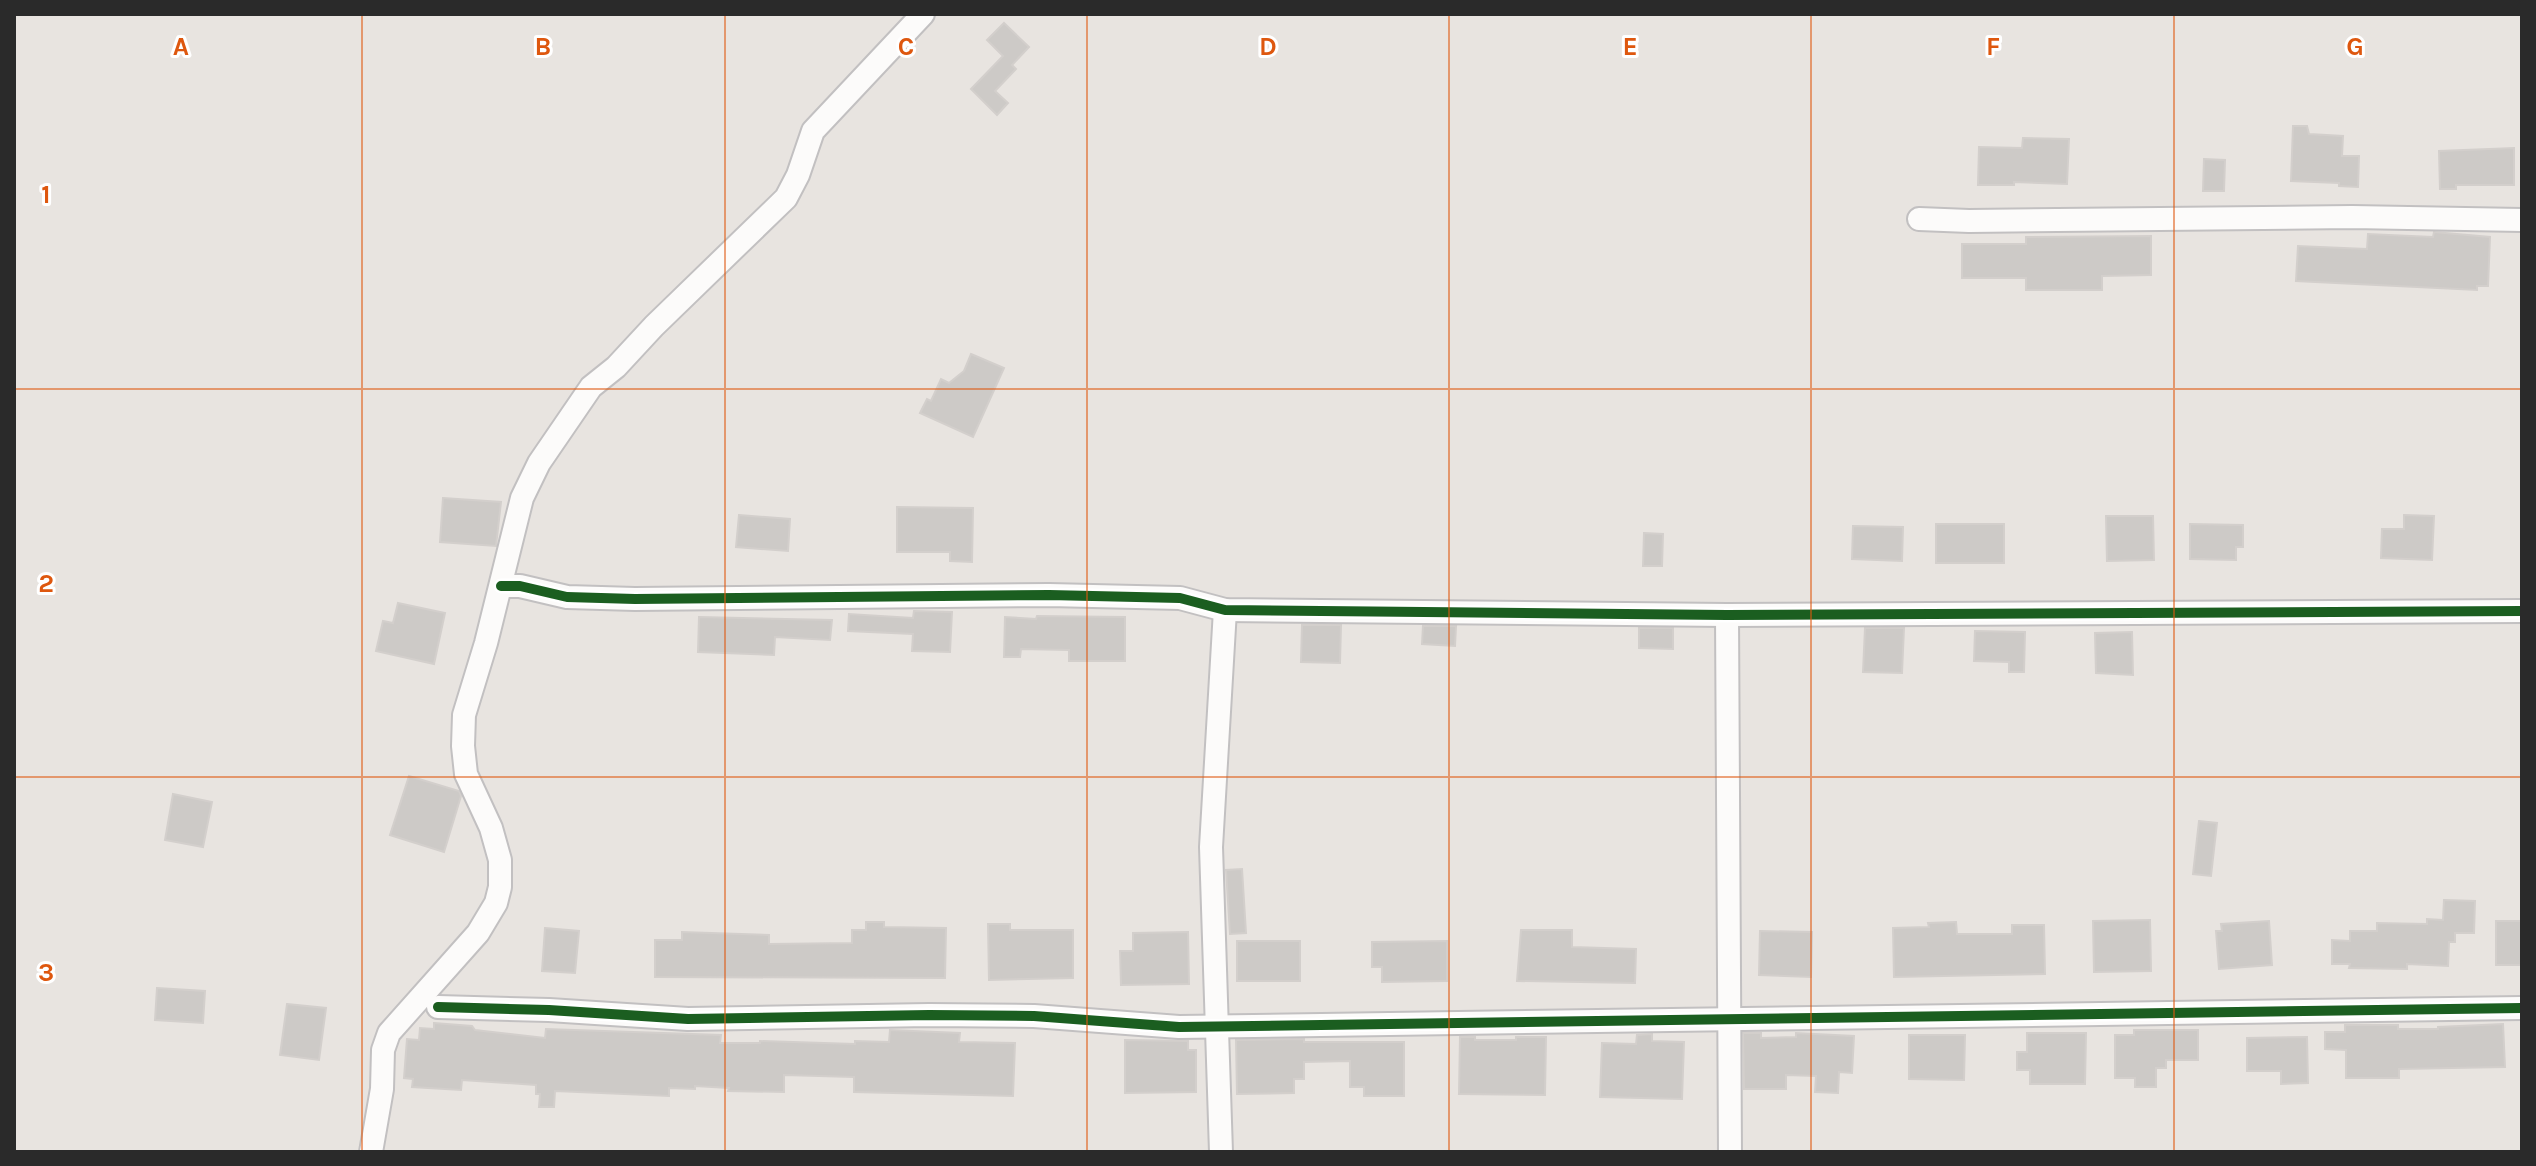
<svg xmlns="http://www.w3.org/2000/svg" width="2536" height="1166" font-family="Karla,sans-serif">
  <rect width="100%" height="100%" fill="#e8e4e0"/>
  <g fill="#cdcac7" stroke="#d3cfcc" stroke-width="2">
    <path d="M1004,23L1029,47L1012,65L1016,69L995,91L1008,103L997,115L971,89L1003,56L987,40Z"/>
    <path d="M2293,126H2307L2309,134L2343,136L2342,156H2359L2358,187L2339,186V183L2291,181Z"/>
    <path d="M2023,138L2069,139L2067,184L2014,182V185H1978L1979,147L2022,148Z"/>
    <path d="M2514,148V185H2456V189H2440L2439,151Z"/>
    <path d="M2204,159L2225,160L2224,191H2203Z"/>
    <path d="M2434,232L2490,237L2488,286H2477V290L2296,281L2298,246L2367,249L2368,234L2433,237Z"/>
    <path d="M2151,236V275L2102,276V290H2026V278H1962V244H2026V237Z"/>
    <path d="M971,354L1004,368L973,437L920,413L927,399L931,401L941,379L949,383L964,371Z"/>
    <path d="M443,498L501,502L496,546L440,542Z"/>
    <path d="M897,507L973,508L972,562L950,561V552H897Z"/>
    <path d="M739,515L790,519L788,551L736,547Z"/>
    <path d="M2404,515L2434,516L2432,560L2381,558L2382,529H2404Z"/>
    <path d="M2106,516H2153L2154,560L2107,561Z"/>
    <rect x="1936" y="524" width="68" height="39"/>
    <path d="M2190,524L2243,525V547H2236V560L2190,559Z"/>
    <path d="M1853,526L1903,527L1902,561L1852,559Z"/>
    <path d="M1644,533L1663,534L1662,566H1643Z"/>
    <path d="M398,603L445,613L434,664L376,651L383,621L393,623Z"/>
    <path d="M914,611L952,612L950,652L912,651L913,634L848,631L849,614L913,618Z"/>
    <path d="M1037,616L1125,617V661H1069V650L1021,649L1020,657H1004L1005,617L1036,619Z"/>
    <path d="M699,617L832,620L830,640L775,637L774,655L698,652Z"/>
    <path d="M1302,625H1341L1340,663L1301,662Z"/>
    <path d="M1423,626H1456L1455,646L1422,644Z"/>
    <path d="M1639,628H1673V649L1639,648Z"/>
    <path d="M1865,628H1904L1902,673L1863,672Z"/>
    <path d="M1975,631L2025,632L2024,672H2009V662L1974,661Z"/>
    <path d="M2132,632L2133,675L2096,673L2095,633Z"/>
    <path d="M409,776L459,791L461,796L444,852L390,835Z"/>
    <path d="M173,794L212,802L203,847L165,840Z"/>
    <path d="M2199,821L2217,823L2211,876L2193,874Z"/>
    <path d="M1242,869L1246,933L1230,934L1226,870Z"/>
    <path d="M2444,900L2475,901L2474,933H2455V942H2449L2448,966L2407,964V969L2349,968L2350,964H2332V940L2350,941V931H2377V923L2427,924V919L2443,920Z"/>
    <path d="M2150,920L2151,971L2094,972L2093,921Z"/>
    <path d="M2269,921L2272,965L2219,969L2216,931H2222L2221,924Z"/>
    <rect x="2496" y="921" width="26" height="44"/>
    <path d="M866,922H884V927L946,928L945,978L655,977V940H682V932L769,935V944L852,943V930H866Z"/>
    <path d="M1956,922L1957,934H2012V925H2044L2045,974L1894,977L1893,928L1929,927L1928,923Z"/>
    <path d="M988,924H1010V930H1073V978L989,980Z"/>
    <path d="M545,928L579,931L575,973L542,971Z"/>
    <path d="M1521,930H1572V947L1636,949L1635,983L1517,981Z"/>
    <path d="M1760,931L1812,932L1811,977L1759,975Z"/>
    <path d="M1188,932L1189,984L1121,985L1120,951H1133V933Z"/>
    <rect x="1237" y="941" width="63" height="40"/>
    <path d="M1447,941V981L1382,982V967H1372V942Z"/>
    <path d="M157,988L205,991L203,1023L155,1020Z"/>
    <path d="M287,1004L326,1008L319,1060L280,1055Z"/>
    <path d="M434,1023L472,1026L475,1030L545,1038L546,1029L721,1035L720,1043H760V1041L855,1044V1041L889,1042L890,1030L960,1033L959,1042L1015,1043L1013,1096L854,1092V1077L784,1075V1092L728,1091L729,1088L695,1086V1089L669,1088V1096L555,1091L554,1107H539L540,1094H536V1085L462,1080L461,1090L412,1087L413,1079L404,1078L407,1039L419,1040L420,1028L434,1029Z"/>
    <path d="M2503,1024L2505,1067L2399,1069V1078H2346V1050L2325,1049V1032H2345V1025H2398V1029H2438V1027Z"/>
    <path d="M2134,1030H2198V1060H2166V1068H2156V1087H2135V1078H2115V1035H2134Z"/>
    <path d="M1743,1033H1761V1038L1796,1037V1033L1854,1036L1852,1073L1839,1072L1838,1093L1815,1092L1816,1076L1786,1075V1089H1744Z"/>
    <path d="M2027,1033H2086L2085,1084H2030V1070H2017V1052H2027Z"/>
    <path d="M1652,1034V1041L1684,1042L1682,1099L1600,1097L1602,1043L1636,1044L1637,1035Z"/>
    <path d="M1909,1035H1965L1964,1080L1909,1079Z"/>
    <path d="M1460,1037H1475V1040H1516V1037H1546L1545,1095L1459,1094Z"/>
    <path d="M2307,1037L2308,1083L2281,1084V1071H2247V1038Z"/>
    <path d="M1304,1039V1042H1404V1096H1364V1087H1350V1061L1304,1062V1079H1294V1093L1237,1094L1236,1040Z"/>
    <path d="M1125,1040L1188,1041V1050H1196V1092L1125,1093Z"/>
  </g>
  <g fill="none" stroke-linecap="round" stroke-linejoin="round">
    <defs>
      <g id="street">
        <path d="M1919,219L1969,221L2352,217L2522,220"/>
        <path d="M501,586H520L567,597L635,599L1049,595L1180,598L1225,610L1727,615L2522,611"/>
        <path d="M1727,615L1730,1152"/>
        <path d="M438,1007L549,1010L688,1019L929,1015L1034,1016L1179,1027L2522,1008"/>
        <path d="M371,1152L382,1089L383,1050L389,1033L478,933L496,903L500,887V860L491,828L466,774L463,746L464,715L486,643L522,498L539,463L591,387L616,367L654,326L786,198L798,175L813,131L923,14"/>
        <path d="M1221,1152L1211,847L1225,610"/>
      </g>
    </defs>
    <use href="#street" stroke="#c2c0c1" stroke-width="26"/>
    <use href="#street" stroke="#fcfbfa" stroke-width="22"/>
    <defs>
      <g id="cycleway">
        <path d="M501,586H520L567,597L635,599L1049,595L1180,598L1225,610L1727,615L2522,611"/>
        <path d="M438,1007L549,1010L688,1019L929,1015L1034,1016L1179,1027L2522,1008"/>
      </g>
    </defs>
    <use href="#cycleway" stroke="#fff" stroke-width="15"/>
    <use href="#cycleway" stroke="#1b5e20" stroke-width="10"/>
  </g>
  <path fill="none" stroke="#de570e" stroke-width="2" stroke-opacity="0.55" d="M362,14V1152M725,14V1152M1087,14V1152M1449,14V1152M1811,14V1152M2174,14V1152M14,389H2522M14,777H2522"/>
  <g font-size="26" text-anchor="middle" font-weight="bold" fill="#de570e" stroke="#fff" stroke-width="6" stroke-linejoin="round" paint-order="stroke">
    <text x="181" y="55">A</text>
    <text x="543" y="55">B</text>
    <text x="906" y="55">C</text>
    <text x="1268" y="55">D</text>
    <text x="1630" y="55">E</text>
    <text x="1993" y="55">F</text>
    <text x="2355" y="55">G</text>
    <text x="46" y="203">1</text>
    <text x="46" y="592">2</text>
    <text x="46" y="981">3</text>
  </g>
  <rect width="2536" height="1166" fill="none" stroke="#2a2a2a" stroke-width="32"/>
</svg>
